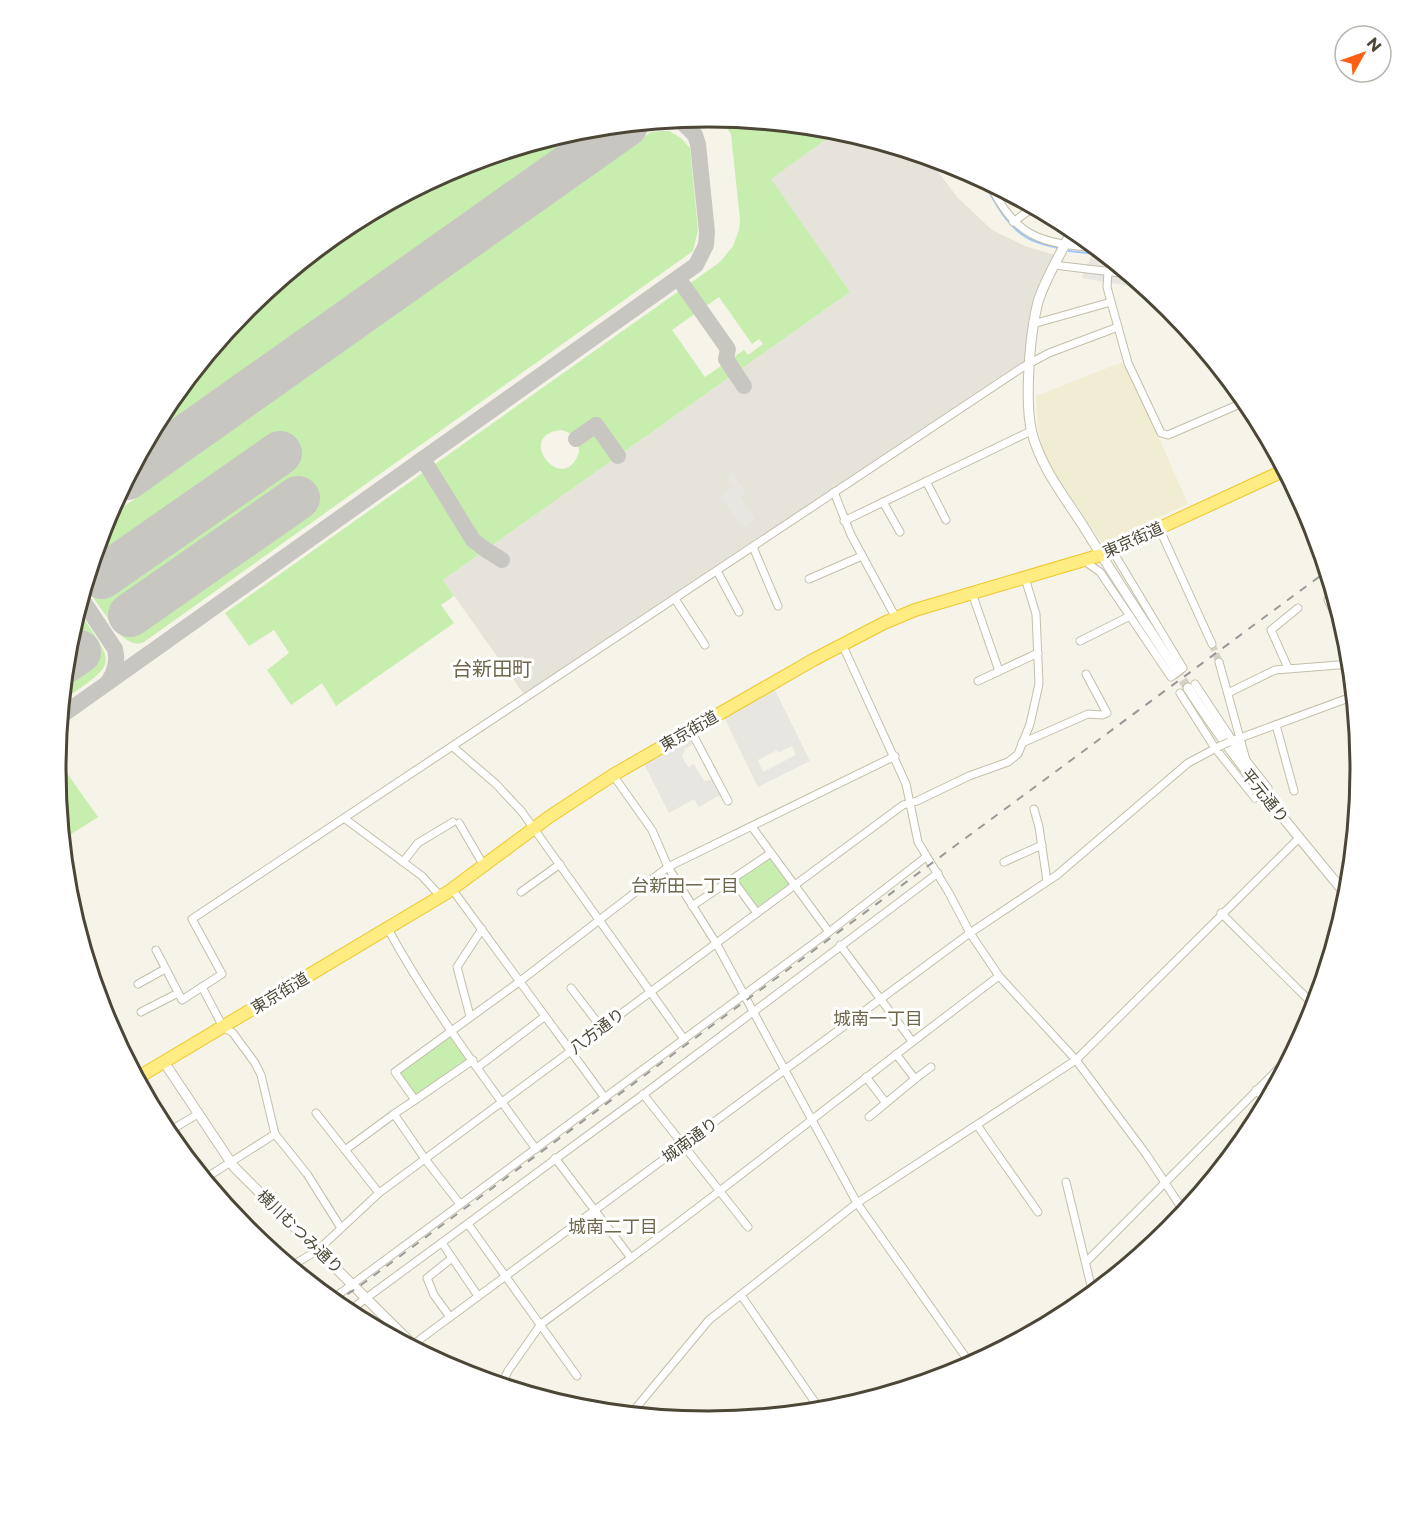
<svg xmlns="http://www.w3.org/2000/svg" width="1417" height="1539" font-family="Montserrat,'Noto Sans JP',sans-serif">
  <rect width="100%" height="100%" fill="#f6f4e9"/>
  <path fill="#e6e3da" d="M839,130L926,156L958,198L992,230L1025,246L1055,255L1040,281L1032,303L1028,323L1025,361L1023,365L525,696L443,580L850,292L770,179Z"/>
  <path fill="#f1edd2" d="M1125,361L1188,504L1102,543L1045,459L1038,427L1036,396Z"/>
  <g fill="#c7eeae" fill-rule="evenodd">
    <path d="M720,118L839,130L771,179L850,292L443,580L454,596L441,605L454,623L336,706L322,683L291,705L267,670L289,653L274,630L249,646L225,613L720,262L733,246L739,230L740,220L731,134ZM719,297L752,344L759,339L763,344L748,355L744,350L705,377L672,330ZM561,430C573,433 579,440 579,452C564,498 513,435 561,430Z"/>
    <path d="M583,129L150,436L166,406L247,308L346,226L459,166Z"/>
    <path d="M662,131H669L681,138L690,148L698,230L693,251L144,642C134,647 125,639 118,633L85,586L105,520L651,132Z"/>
    <path d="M78,610C116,667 119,661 62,701L68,642Z"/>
    <path d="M57,759L98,817L62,840L56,769Z"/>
    <path d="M769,857L789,884L757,907L737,878Z"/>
    <path d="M451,1036L468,1060L416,1096L400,1072Z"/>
  </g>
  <g fill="#e7e6e1" fill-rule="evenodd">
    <path d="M1091,256L1109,257L1147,289L1082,278Z"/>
    <path d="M732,472L746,493L740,497L755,519L743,528L720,496L733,487L726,476Z"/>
    <path d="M774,688L810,761L758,787L724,717ZM792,746L796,755L763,772L758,760L777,750L778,753Z"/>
    <path d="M691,735L722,794L699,807L694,799L669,813L643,762ZM695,743L713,778L709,780L704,781L694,764L688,767L682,757L685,749Z"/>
  </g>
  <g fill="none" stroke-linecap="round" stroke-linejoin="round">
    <g stroke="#a0c6f9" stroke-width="2">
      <path d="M982,179C995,202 1008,231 1034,241C1041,244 1050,246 1058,248"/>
      <path d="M1069,251L1105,255"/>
    </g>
    <g stroke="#c8c6c1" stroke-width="16">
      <path d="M678,278L728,349L726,359L744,386"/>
      <path d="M576,439L596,425L618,456"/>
      <path d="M423,459L473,540L486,550L502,560"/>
      <path d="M81,598L115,649C118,661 115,672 108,682"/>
      <path d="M61,716L696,265L706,245L707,232L698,144L695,135L679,119"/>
    </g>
    <g stroke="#c8c6c1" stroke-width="44">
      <path d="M127,478L626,125"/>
      <path d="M102,577L280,453"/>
      <path d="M130,615L298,498"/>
      <path d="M66,661L79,652"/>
    </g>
    <path stroke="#d4d1c5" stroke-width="7" stroke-dasharray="7 3.5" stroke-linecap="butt" d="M1212,644L1219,662"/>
    <path stroke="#d4d1c5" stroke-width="9" stroke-dasharray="9 4.5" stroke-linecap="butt" d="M1175,669L1188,688"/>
    <defs>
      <g id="minor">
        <path d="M989,183C1017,238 1039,243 1098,248"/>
        <path d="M1013,222L1034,207"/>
        <path d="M1054,265L1129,274"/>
        <path d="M1108,272L1107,287L1111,302"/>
        <path d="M1033,324L1111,302L1128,363L1161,433L1168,435L1247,401"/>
        <path d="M926,481L946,520"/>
        <path d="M834,492L851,535L896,618"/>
        <path d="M883,502L900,532"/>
        <path d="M844,521L1031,431"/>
        <path d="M1159,528L1212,644"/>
        <path d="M753,547L778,606"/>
        <path d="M1083,560L1100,572L1171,677L1183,668L1112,550"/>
        <path d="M717,571L739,612"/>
        <path d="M809,579L862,556"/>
        <path d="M972,593L999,671"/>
        <path d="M1335,595L1328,600L1336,616L1351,662"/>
        <path d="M675,599L705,645"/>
        <path d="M1080,641L1130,616"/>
        <path d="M842,644L906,784L918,842L949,893L970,933L999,976L1076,1060L1146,1154L1185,1213"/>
        <path d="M1219,662L1246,760L1268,788L1266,789"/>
        <path d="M1288,668L1271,630L1298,608"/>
        <path d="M978,681L1038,653"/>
        <path d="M1195,684L1244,758"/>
        <path d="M1180,693L1215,748L1255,798"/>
        <path d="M1228,693L1275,670L1351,664"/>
        <path d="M1276,725L1294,791"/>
        <path d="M691,731L728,801"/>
        <path d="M1229,742L1354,696"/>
        <path d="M1022,743L1088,714L1102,715L1107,713L1086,674"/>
        <path d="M453,747L496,784L522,812L684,1039"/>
        <path d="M613,775L652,830L668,867L716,943L857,1203L972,1366"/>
        <path d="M1034,809L1039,827L1047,881"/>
        <path d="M344,818L422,876L441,897"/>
        <path d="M459,823L484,866"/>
        <path d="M752,827L829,932"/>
        <path d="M403,862L418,843L453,822"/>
        <path d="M1004,862L1042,845"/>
        <path d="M732,879L757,913"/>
        <path d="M452,889L605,1098"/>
        <path d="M521,892L560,864"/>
        <path d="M692,906L771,853"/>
        <path d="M1221,913L1316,1007"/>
        <path d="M388,929C430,1006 484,1078 536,1149"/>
        <path d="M840,945L912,1041"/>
        <path d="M156,950L182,1000L202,987"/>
        <path d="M138,984L165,969"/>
        <path d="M571,988L601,1027"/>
        <path d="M141,1012L178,993"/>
        <path d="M470,1016L457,967L482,929"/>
        <path d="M896,1054L915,1079L931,1067"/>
        <path d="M478,1067L544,1017"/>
        <path d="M866,1077L886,1103"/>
        <path d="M1256,1090L1268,1102"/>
        <path d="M643,1094L748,1227"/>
        <path d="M415,1100L473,1060"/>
        <path d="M316,1113L379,1193"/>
        <path d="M869,1117L915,1079"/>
        <path d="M977,1125L1038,1212"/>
        <path d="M166,1133L198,1114"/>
        <path d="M345,1150L394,1114"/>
        <path d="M555,1158L631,1258C755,1166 875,1069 999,976"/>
        <path d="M204,1179L275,1134"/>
        <path d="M1066,1182L1093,1294"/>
        <path d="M460,1204L425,1159L394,1114L415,1100L395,1072L519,982L668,867L895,756"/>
        <path d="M468,1224L577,1376"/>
        <path d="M341,1228L307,1174L275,1134L261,1075L255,1063L233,1033L223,1027L202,987L222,974L192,919L1023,367L1049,353L1118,327"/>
        <path d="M442,1243L478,1296"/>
        <path d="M1086,1262L1295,1052"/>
        <path d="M290,1267L318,1250L379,1193L903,805L917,801L969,776L1008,762L1018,754L1030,724L1039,684L1036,614L1025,578"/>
        <path d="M741,1295L821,1411"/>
        <path d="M331,1300L829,932L926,857"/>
        <path d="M346,1313L640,1097L938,873"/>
        <path d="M450,1317L434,1295L427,1278L452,1258"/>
        <path d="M411,1346L970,933L1057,875L1188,763L1218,747"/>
        <path d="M501,1386L508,1371L541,1324L631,1258"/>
        <path d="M630,1415L709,1320L857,1203L1076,1060L1299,838"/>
      </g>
      <g id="tertiary">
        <path d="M1073,228C1062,253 1046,276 1038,302C1030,333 1024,402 1032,433C1041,467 1063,495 1082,524C1112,573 1144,621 1175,669"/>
        <path d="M1188,688C1236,763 1292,829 1349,898"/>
        <path d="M164,1062L234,1167L413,1345L465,1375"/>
      </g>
      <path id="trunk" d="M137,1078L448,892L549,817L613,775L813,660L884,623L915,610L1101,555L1285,470"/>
    </defs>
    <use href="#minor" stroke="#c3bfaa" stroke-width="9"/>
    <use href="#tertiary" stroke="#c3bfaa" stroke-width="11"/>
    <use href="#trunk" stroke="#efc72a" stroke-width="14"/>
    <use href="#minor" stroke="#fff" stroke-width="7"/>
    <use href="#tertiary" stroke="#fff" stroke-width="9"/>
    <use href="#trunk" stroke="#ffec82" stroke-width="12"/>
    <path stroke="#999" stroke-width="2" stroke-dasharray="8 8" stroke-linecap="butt" d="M334,1303L357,1288L1327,571"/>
    <defs>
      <g id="minor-bridge">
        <path d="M1218,747L1229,742"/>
        <path d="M1255,798L1266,789"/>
      </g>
    </defs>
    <use href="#minor-bridge" stroke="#c3bfaa" stroke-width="9" stroke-linecap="butt"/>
    <use href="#minor-bridge" stroke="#fff" stroke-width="7"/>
  </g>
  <g text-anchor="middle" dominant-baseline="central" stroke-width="6" stroke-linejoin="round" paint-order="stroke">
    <g font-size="16" fill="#4b4636" stroke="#fff">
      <text transform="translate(1133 540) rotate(-24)">東京街道</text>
      <text transform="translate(689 731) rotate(-30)">東京街道</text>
      <text transform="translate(1265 796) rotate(51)">平元通り</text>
      <text transform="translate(280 993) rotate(-31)">東京街道</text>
      <text transform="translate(597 1031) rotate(-37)">八方通り</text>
      <text transform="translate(690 1140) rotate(-36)">城南通り</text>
      <text transform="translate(300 1232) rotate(44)">横川むつみ通り</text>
    </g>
    <g font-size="18" fill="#6f674c" stroke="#fff">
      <text x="685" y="886">台新田一丁目</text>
      <text x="878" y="1019">城南一丁目</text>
      <text x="613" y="1227">城南二丁目</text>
    </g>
    <g font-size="20" fill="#6f674c" stroke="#fff">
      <text x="492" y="669">台新田町</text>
    </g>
  </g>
  <path d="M0 0H1417V1539H0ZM66 769a642 642 0 1 1 1284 0a642 642 0 1 1-1284 0Z" fill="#fff" fill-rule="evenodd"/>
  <path fill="none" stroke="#4b4636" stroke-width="3" d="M66 769a642 642 0 1 1 1284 0a642 642 0 1 1-1284 0Z"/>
  <g transform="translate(1363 54) rotate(50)"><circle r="28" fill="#ffffff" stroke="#b7b5af" stroke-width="1.5"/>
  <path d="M0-4.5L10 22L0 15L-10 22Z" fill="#ff6017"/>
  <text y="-9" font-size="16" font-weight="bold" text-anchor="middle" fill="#4b4636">N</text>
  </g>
</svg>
